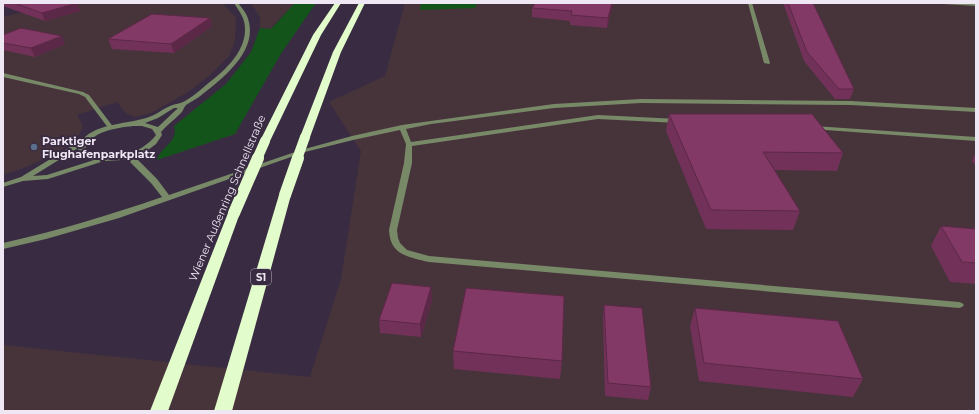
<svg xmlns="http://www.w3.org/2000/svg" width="979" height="414" font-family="Montserrat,sans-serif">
  <rect width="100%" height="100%" fill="#392c42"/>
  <g fill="#47343a">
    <path d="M57,3H223L236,18L235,41L229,56L210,75L188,92L151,113L135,117L126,113L117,102L77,115L83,126L80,133L72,142L57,153L26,167L3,175V17Z"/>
    <path d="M251,3H295L270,29L260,28V17Z"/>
    <path d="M405,3H976V411H3V345L310,377L341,279L361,151L329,102L385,76Z"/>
  </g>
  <g fill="#125419">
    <path d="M295,3H316L282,52L235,134L157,160C161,146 179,142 174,126L226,84L251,52L260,28L271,29Z"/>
    <path d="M421,3H477L475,8L420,10Z"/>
  </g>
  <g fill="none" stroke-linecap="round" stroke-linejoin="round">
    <g fill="#788968" fill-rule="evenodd">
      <path d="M748,3H752L770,63L769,64L764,63Z"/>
      <path d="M942,3L976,4V6L944,4Z"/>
      <path d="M3,73L83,92L89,95L114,128L113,129H109L85,97L79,94L3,77Z"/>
      <path d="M641,99L851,101L976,108V112L851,105L641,103L554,108L431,124L406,129L411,142L598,115L678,119L681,121L678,123L598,119L412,146V163L397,230L398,238L400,243L407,250L429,256L959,302L962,303L964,305L962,307L959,308L429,262C408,257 390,255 389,230L404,163L406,144L400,130L353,140L305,152L119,218L46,239L3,249V243C57,231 110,215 162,197L151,183L126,158L125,156L126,154H132L157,179L169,195L301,150L352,136L402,125L554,104Z"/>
      <path d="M814,126L976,137V141L812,129V127Z"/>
    </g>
    <path fill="#788968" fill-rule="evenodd" d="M234,3H238C241,7 245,11 247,16C261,50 222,79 199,97C195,100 190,102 186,105C184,107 183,111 181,113C174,120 167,125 161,132L162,135L156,144L148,150L137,156L122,160L104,161L48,179L23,181L3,187V183L21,177L83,139C97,123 130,124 149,117C156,115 161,110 168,107C173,104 180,104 185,101C192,97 199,91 205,86C223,72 246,53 245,28C245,18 239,11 234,3ZM174,108H178L158,127L145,123L158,118ZM133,126H142L152,129L156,135C141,155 105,165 85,150C90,131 116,128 133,126ZM78,148L79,152L86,158L94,160L47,175L33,176Z"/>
    <g fill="#e2fccb" fill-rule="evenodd">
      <path d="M335,3H341L321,35L270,141L265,144L261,143L260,141L313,35Z"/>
      <path d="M359,3H365L341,52L310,137L309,139H301L300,137L333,52Z"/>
      <path d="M285,191L289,193L291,195L232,411H214L279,195L281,193Z"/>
      <path d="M234,209L238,210L240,213L168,411H150L228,213L230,210Z"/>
    </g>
    <g stroke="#e2fccb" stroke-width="10">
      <path d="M257,159L265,141"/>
      <path d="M297,159L305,137"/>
    </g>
    <g stroke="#e2fccb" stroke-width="12">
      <path d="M285,195L298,158"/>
      <path d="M234,213L258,158"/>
    </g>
  </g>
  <g fill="#713158">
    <path d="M3,3H77L80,11L45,21L3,6Z"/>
    <path d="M535,3H613L607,28L570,25V21L532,17V8Z"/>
    <path d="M783,3H813L854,89L850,99H835L804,61Z"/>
    <path d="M210,18L212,26L174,53L112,49L108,39Z"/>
    <path d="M3,35L65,44L35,57L3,50Z"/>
    <path d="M669,114L843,153L837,171L775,170L800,211L793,230L706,229L666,131Z"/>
    <path d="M976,152V166L972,161Z"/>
    <path d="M941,226L976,229V284L950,282L931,246Z"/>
    <path d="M431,287L432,300L421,337L380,333L379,320Z"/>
    <path d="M604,305L651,387L648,400L605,396L603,318Z"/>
    <path d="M695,308L863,379L853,397L699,381L690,326Z"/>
    <path d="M453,351L562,361L560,379L454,369Z"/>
  </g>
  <g fill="#5c2847">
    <path d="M77,3L80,11L45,21L42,13Z"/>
    <path d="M612,3H613L612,8L607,28L608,18Z"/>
    <path d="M210,18L212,26L174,53L171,44Z"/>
    <path d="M62,36L65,44L35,57L31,48Z"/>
    <path d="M431,287L432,300L421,337L420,324Z"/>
  </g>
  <g fill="#833966" stroke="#5c2847">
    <path d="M14,3H77L42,13Z"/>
    <path d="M535,3H612L608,18L571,15L572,11L532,8Z"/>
    <path d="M788,3H813L854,89H839L807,52Z"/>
    <path d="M152,14L210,18L171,44L108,39Z"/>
    <path d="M21,28L62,36L31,48L3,43V35Z"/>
    <path d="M669,114H812L843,153L763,152L800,211L711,210Z"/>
    <path d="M941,226L976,229V263L962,262Z"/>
    <path d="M392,283L431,287L420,324L379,320Z"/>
    <path d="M466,288L564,296L562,361L453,351Z"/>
    <path d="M604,305L642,308L651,387L608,383Z"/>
    <path d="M695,308L838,321L863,379L704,363Z"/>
  </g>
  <circle fill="#5c6f8a" stroke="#392c42" stroke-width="1.5" cx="34" cy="147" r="4"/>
  <g text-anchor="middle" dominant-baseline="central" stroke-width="4" stroke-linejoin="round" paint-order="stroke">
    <rect fill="#392c42" stroke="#b9afbf" stroke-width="1" x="251" y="269" width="20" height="16" rx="3"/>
    <g font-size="10" font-weight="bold" fill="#f0e7f5">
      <text x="261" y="277">S1</text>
    </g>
    <g font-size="11" font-weight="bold" fill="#f0e7f5" stroke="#392c42" text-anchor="start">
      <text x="42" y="141">Parktiger<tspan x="42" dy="13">Flughafenparkplatz</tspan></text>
    </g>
    <g font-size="11" fill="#f0e7f5" stroke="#392c42">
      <text transform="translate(227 198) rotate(-67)">Wiener Außenring Schnellstraße</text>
    </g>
  </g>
  <rect width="979" height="414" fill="none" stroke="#f0e7f5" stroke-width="8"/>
</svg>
